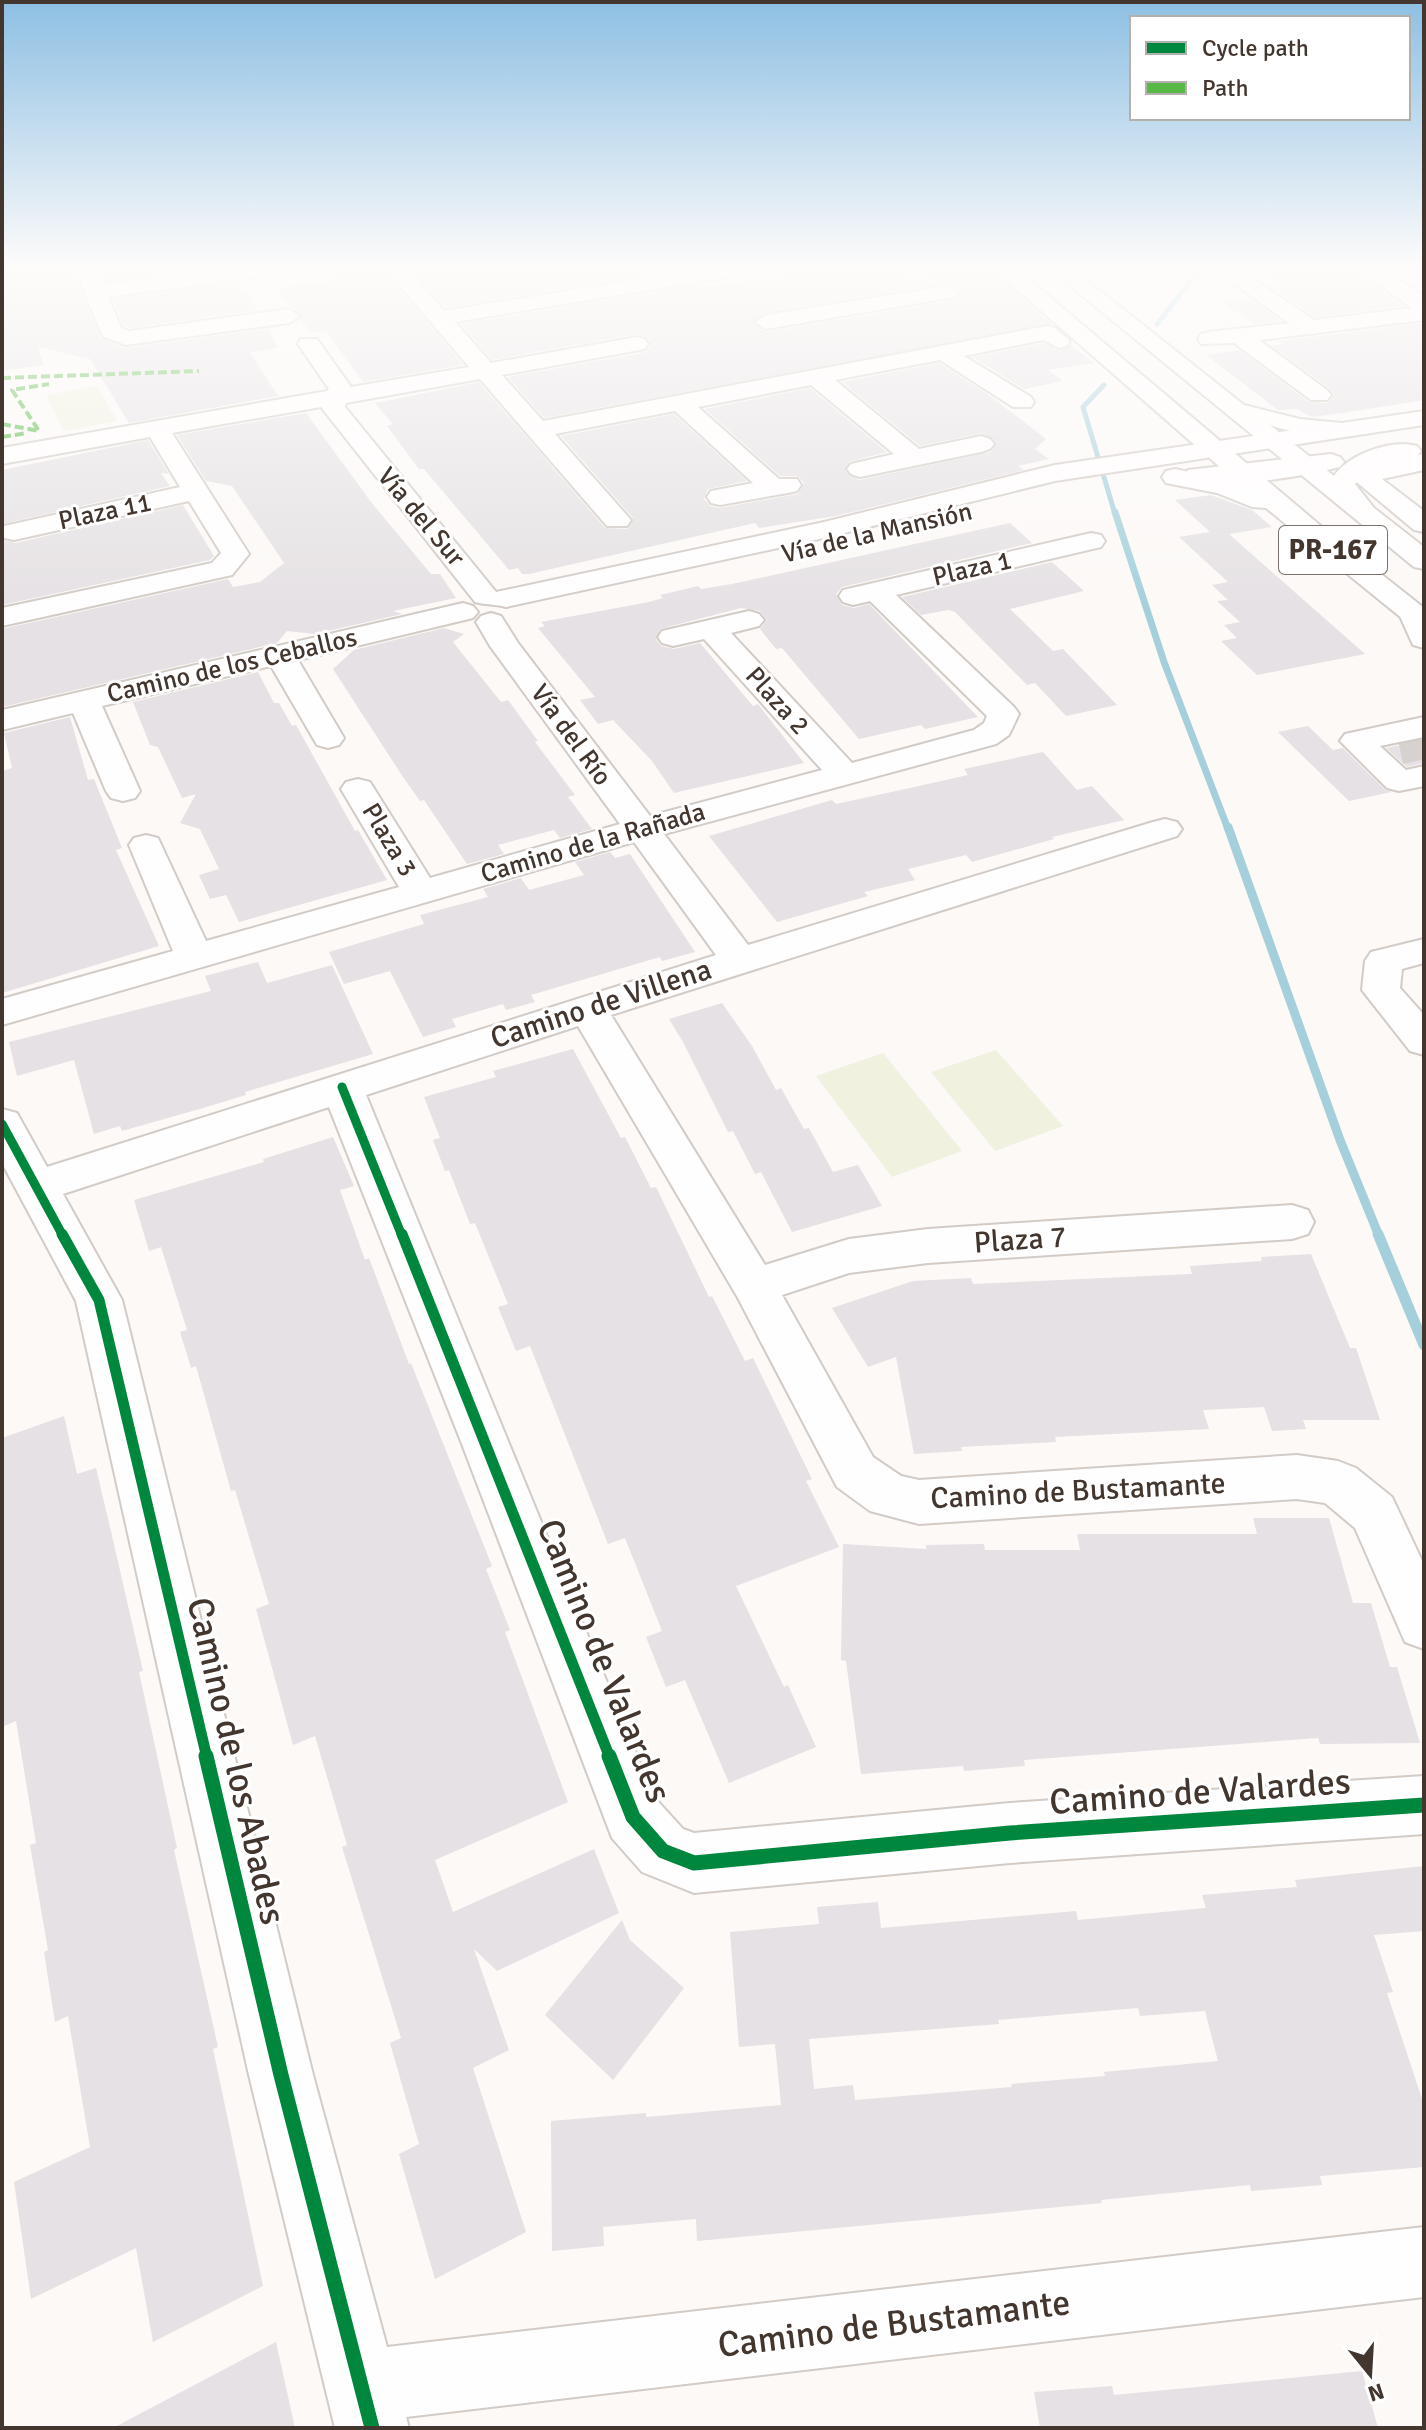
<svg xmlns="http://www.w3.org/2000/svg" width="1426" height="2430" font-family="Signika,sans-serif">
  <rect width="100%" height="100%" fill="#fcf9f7"/>
  <g fill="#f0f1df">
    <path d="M97,386L117,421L64,431L46,395Z"/>
    <path d="M996,1050L1063,1126L995,1151L931,1072Z"/>
    <path d="M883,1053L962,1151L892,1177L816,1076Z"/>
  </g>
  <g fill="none" stroke-linecap="round" stroke-linejoin="round">
    <g stroke="#a5d0db" stroke-width="5">
      <path d="M1157,324L1202,267"/>
      <path d="M1104,385L1083,407L1115,514"/>
    </g>
    <path stroke="#a5d0db" stroke-width="7" d="M1115,512L1164,662L1228,829"/>
    <path stroke="#a5d0db" stroke-width="9" d="M1228,827L1340,1140L1379,1236"/>
    <path stroke="#a5d0db" stroke-width="11" d="M1378,1234L1424,1345"/>
  </g>
  <g fill="#e5e1e4" fill-rule="evenodd">
    <path d="M2,267H71L101,339L125,348L268,329L278,348L250,352L278,396L129,423L90,359L38,347L43,365L2,371Z"/>
    <path d="M98,267H212L104,282Z"/>
    <path d="M374,267H381L463,365L363,382L326,331L311,332L300,319L302,313L290,306L275,288L339,280L333,274Z"/>
    <path d="M410,267H684L685,268L445,308Z"/>
    <path d="M831,267H885L897,275L905,274L918,283L941,267H986L1052,324L544,418L508,377L646,352L651,346L648,337L636,334L492,360L461,324L704,284L708,287ZM948,283L961,291L956,300L766,332L752,323L766,312Z"/>
    <path d="M1261,267H1347L1404,306L1315,317L1274,289L1282,288L1267,277L1275,276Z"/>
    <path d="M235,283L242,284L257,310L129,328L123,326L112,299Z"/>
    <path d="M1250,299L1281,321L1254,324L1222,302Z"/>
    <path d="M1424,323V400L1349,412L1312,417L1297,409L1278,410L1206,355L1239,350L1309,402L1327,403L1334,395L1329,388L1272,346L1284,344L1279,341Z"/>
    <path d="M1043,343L1060,351L1071,345L1094,363L1048,370L1063,381L1024,389L972,357Z"/>
    <path d="M939,363L989,395L1046,439L1035,449L1049,459L1018,466L1024,470L836,516L759,528L755,523L529,574H522L518,568L509,570L424,469H419L387,426L393,424L375,403L479,382L605,528L627,529L633,518L561,436L674,414L747,481L708,489L704,499L710,506L719,508L798,494L804,483L797,476H780L705,409L810,388L887,452L849,462L845,471L859,480L991,452L996,442L982,433L920,446L842,382Z"/>
    <path d="M306,413L371,502L431,574H440L456,598L393,611L402,614L315,634L287,631L277,643L2,707V629L228,579L233,587L260,582L284,563L232,486L206,481L177,435Z"/>
    <path d="M148,440L169,474L161,473L170,486L2,524V470Z"/>
    <path d="M1211,495L1252,510L1272,527L1229,534L1365,654L1257,675L1221,641L1237,638L1224,625L1240,622L1217,601L1228,600L1212,585L1228,582L1179,537L1210,532L1175,500Z"/>
    <path d="M183,505L214,556L210,560L2,605V540L15,543Z"/>
    <path d="M1010,523L1032,543L842,587L836,594L842,605L854,608L869,604L978,717L925,729L921,725L859,739L782,648L776,649L760,629L767,620L760,611L741,608L660,629L656,639L661,646L674,649L700,643L753,706L758,704L804,763L674,793L652,761L613,720L598,724L580,700L595,697L538,628L545,626L541,622L649,602L663,598L660,595L698,586L701,589L732,584Z"/>
    <path d="M1052,562L1084,591L1010,609L1053,651L1063,649L1117,705L1066,716L1035,683L1027,685L955,612L948,610L921,615L902,597Z"/>
    <path d="M444,628L464,634L453,642L501,702L508,700L538,741L535,742L575,795L568,797L592,829L560,838L554,830L498,845L504,854L467,864L424,800L420,801L403,777L333,669L354,650Z"/>
    <path d="M258,672L274,703H279L292,726L296,725L355,831L358,830L387,880L239,922L226,895L210,899L199,875L219,869L200,829L180,823L196,794L182,798L158,747L150,745L133,702Z"/>
    <path d="M70,717L88,780L94,779L122,848L116,850L159,946L2,993V771L12,768L4,733Z"/>
    <path d="M1308,726L1333,750L1343,748L1385,790L1392,792L1349,801L1278,732Z"/>
    <path d="M1424,740V763L1407,767L1386,748Z"/>
    <path d="M1043,752L1077,790L1092,786L1124,820L1052,837L1054,839L972,862L966,855L908,869L915,880L864,892L868,896L777,922L709,836L832,800L836,804L919,786L968,775L964,769Z"/>
    <path d="M610,852L615,858L630,854L695,952L662,961L660,957L531,995L535,1002L506,1010L503,1004L452,1019L456,1027L423,1037L390,971L344,984L329,952L424,924L420,915L488,897L483,889L521,878L529,890L584,875L575,862Z"/>
    <path d="M258,962L267,983L332,965L373,1054L245,1092L246,1095L203,1108L122,1131L120,1126L94,1134L74,1060L17,1076L9,1042L211,991L205,976Z"/>
    <path d="M722,1003L752,1046L776,1090L781,1088L804,1129L809,1128L833,1172L858,1165L882,1206L792,1232L761,1172L755,1174L733,1131L728,1132L683,1042L669,1019Z"/>
    <path d="M573,1049L621,1138L625,1137L651,1188L656,1187L709,1297L712,1296L745,1361L753,1358L812,1479L806,1481L839,1547L736,1586L784,1687L788,1685L816,1747L729,1783L685,1680L666,1687L646,1637L662,1631L625,1538L608,1544L530,1346L516,1351L498,1307L508,1304L475,1223L470,1224L449,1170L445,1171L433,1140L440,1138L424,1097L496,1077L493,1071Z"/>
    <path d="M333,1137L354,1186L340,1190L365,1260L369,1258L409,1364L411,1363L492,1566L486,1569L510,1630L505,1632L568,1802L435,1860L453,1912L594,1849L619,1913L497,1971L474,1949L509,2050L473,2068L526,2232L435,2279L399,2154L419,2144L390,2043L401,2038L342,1847L347,1845L315,1736L293,1745L256,1609L269,1604L235,1490L231,1491L196,1366L191,1368L180,1332L187,1330L161,1247L149,1251L134,1200L264,1162L263,1159Z"/>
    <path d="M1311,1254L1350,1348H1356L1380,1420H1303L1306,1429L1272,1431L1264,1407L1203,1410L1209,1429L1055,1437L1056,1442L961,1447L962,1451L914,1454L896,1357L868,1367L832,1308L913,1281L971,1278L973,1284L1192,1274L1190,1266L1262,1261L1261,1257Z"/>
    <path d="M64,1416L77,1474L96,1468L110,1527L143,1671L139,1672L177,1848L174,1850L218,2047L213,2049L263,2286L153,2342L136,2248L31,2299L14,2182L90,2147L68,2016L55,2022L44,1952L48,1950L30,1845L36,1843L16,1721L2,1727V1438Z"/>
    <path d="M1253,1518H1329L1353,1603H1371L1390,1667H1397L1420,1743L1320,1744L1318,1738L1024,1760L1025,1766L964,1771L963,1766L861,1774L846,1661L841,1660L843,1544L926,1549V1545L984,1544L985,1550H1080L1077,1534H1257Z"/>
    <path d="M1424,1866V1931L1374,1935L1393,1992L1387,1993L1424,2105V2167L1320,2176L1322,2185L1251,2191L1250,2185L1101,2200L1102,2203L697,2241L696,2219L603,2227L604,2246L552,2251L551,2121L646,2113V2117L781,2105L775,2044L739,2047L730,1932L819,1924L817,1907L878,1902L881,1928L1076,1911L1078,1920L1206,1908L1202,1895L1297,1887L1295,1880ZM1138,2008L1140,2016L1205,2011L1218,2061L1104,2072L1105,2076L1011,2084L1012,2087L855,2100L853,2085L814,2089L809,2039L999,2024L998,2020Z"/>
    <path d="M622,1920L630,1940L684,1988L613,2080L545,2015Z"/>
    <path d="M276,2342L295,2428H113Z"/>
    <path d="M1362,2371L1378,2428H1040L1034,2392L1112,2386L1114,2395Z"/>
  </g>
  <g fill="none" stroke-linecap="round" stroke-linejoin="round">
    <path stroke="#d7d2cf" stroke-width="30" stroke-dasharray="30 15" stroke-linecap="butt" d="M1400,749L1424,744"/>
    <defs>
      <g id="minor">
        <path d="M74,267H95L102,285L237,267H298L288,273L108,297L121,328L129,331L289,309L300,316L289,323L126,345L104,337L101,332Z"/>
        <path d="M384,267H406L444,311L711,267H762L752,273L455,322L491,363L637,337L645,339L648,344L645,349L502,375L543,421L1047,326L1055,328L1070,341L1067,346L1059,348L1043,340L964,356L1031,397L1034,402L1031,407H1013L940,360L835,380L919,449L981,436L990,439L994,444L990,449L981,452L860,477L851,474L847,469L851,464L894,454L811,385L698,407L779,479H797L801,485L797,491L788,493L720,505L711,503L707,497L711,491L753,483L675,411L555,434L631,520L627,526H607L480,379L346,403L345,407L496,592L824,522L1055,465L1424,411V425L1055,481L824,538L506,607C495,604 486,605 475,602L321,407L172,433L249,554L232,575L2,626V608L212,563L221,553L189,501L14,540L4,538V526L180,487L150,437L2,464V448L327,391L329,389L298,344L301,339H317L351,387L469,367Z"/>
        <path d="M1354,267H1379L1424,296V320L1259,340L1327,390L1331,395L1327,400H1311L1234,343L1201,344L1198,339L1201,334L1209,332L1289,323L1236,285L1232,281L1236,277H1250L1314,320L1412,308Z"/>
        <path d="M947,286L958,292L955,297L766,329L755,322L766,315Z"/>
        <path d="M1331,454L1340,457L1344,462L1340,467C1305,476 1222,490 1188,482L1184,476L1188,470Z"/>
        <path d="M1424,454V470L1382,479L1424,511V532L1414,530L1353,479L1368,465Z"/>
        <path d="M1091,533L1101,535L1105,541L1101,547L896,595L1014,707L1019,714L1009,735L996,744L664,834L748,945L1153,822L1165,819L1177,822L1182,829L1177,836L611,1015L765,1265L849,1239L928,1229L1292,1205L1308,1210L1314,1222L1308,1234L1292,1239L928,1263L849,1273L782,1295L873,1457L901,1476L919,1480L1297,1455L1338,1461L1356,1468L1392,1497L1424,1565V1649L1405,1642L1355,1528L1325,1503L1297,1499L919,1524L870,1511L837,1487L738,1298L578,1026L366,1095L654,1797L683,1829L694,1833L1010,1803L1424,1776V1834L1010,1863L694,1893L642,1872L612,1838L604,1817L462,1444L329,1107L63,1194L122,1300L313,2075L387,2347L1424,2227V2297L406,2417L409,2428H335L249,2075L76,1301L2,1163V1109L17,1113L47,1167L716,955L634,842L2,1025V999L173,951L129,845L134,838L146,835L158,838L206,941L399,887L341,789L346,782L358,779L370,782L430,878L620,824L490,646L476,622L481,616L491,613L501,616L518,643L650,816L822,770L704,639L673,646L662,643L658,637L662,631L749,611L759,614L764,620L759,626L731,633L852,763L974,730L984,723L987,716L870,601L853,605L843,602L839,596L843,590Z"/>
        <path d="M463,603L473,606L478,612L473,618L298,660L344,738L339,745L328,748L317,745L271,666L102,706L140,791L135,798L123,801L111,798L106,791L73,713L2,730V710Z"/>
        <path d="M1414,605L1424,608V648L1413,645L1399,614L1404,608Z"/>
        <path d="M1424,717V737L1380,746L1406,770L1424,766V786L1399,791L1387,788L1340,741L1345,734Z"/>
        <path d="M1424,939V963L1402,969L1400,988L1424,1015V1055L1410,1051L1362,990L1365,961L1371,952Z"/>
      </g>
      <g id="major">
        <path d="M991,267H1014L1328,532L1424,608V631L1414,628L1266,508L1252,507L1217,493L1166,483L1162,477L1166,471L1175,469L1237,482Z"/>
        <path d="M1047,267H1070L1244,405L1300,419L1352,424L1355,429L1352,434C1326,441 1295,433 1270,425L1334,476C1349,454 1391,439 1417,446L1421,451L1417,456L1370,470L1355,484L1374,508L1424,547V569L1414,567Z"/>
      </g>
    </defs>
    <use href="#minor" stroke="#d2cbc6" stroke-width="4"/>
    <use href="#major" stroke="#d2cbc6" stroke-width="4"/>
    <use href="#minor" fill="#fffefe" fill-rule="evenodd"/>
    <use href="#major" fill="#fffefe" fill-rule="evenodd"/>
    <g stroke="#58b947" stroke-width="4" stroke-dasharray="9 4" stroke-linecap="butt">
      <path d="M2,378L199,371"/>
      <path d="M2,424L39,431L12,390L49,384"/>
      <path d="M2,437L27,433"/>
    </g>
    <defs>
      <g id="cycleway-far2">
        <path d="M342,1087L402,1236"/>
        <path d="M2,1124L63,1236"/>
      </g>
      <g id="cycleway-far1">
        <path d="M62,1234L99,1300L207,1758"/>
        <path d="M402,1234L610,1758"/>
      </g>
      <g id="cycleway">
        <path d="M206,1756L281,2075L372,2428"/>
        <path d="M609,1756L633,1817L663,1851L694,1863L1010,1833L1424,1805"/>
      </g>
    </defs>
    <use href="#cycleway-far2" stroke="#fff" stroke-width="13"/>
    <use href="#cycleway-far1" stroke="#fff" stroke-width="16"/>
    <use href="#cycleway" stroke="#fff" stroke-width="20"/>
    <use href="#cycleway-far2" stroke="#00873e" stroke-width="9"/>
    <use href="#cycleway-far1" stroke="#00873e" stroke-width="11"/>
    <use href="#cycleway" stroke="#00873e" stroke-width="15"/>
  </g>
  <linearGradient id="sky" x2="0" y2="1"><stop stop-color="#8dbfe3"/><stop offset="0.44" stop-color="#fefcfb"/><stop offset="1" stop-color="#fefcfb" stop-opacity="0"/></linearGradient>
  <rect width="1426" height="608" fill="url(#sky)"/>
  <g text-anchor="middle" dominant-baseline="central" stroke-width="6" stroke-linejoin="round" paint-order="stroke">
    <g font-size="26" fill="#42362e" stroke="#fff">
      <text transform="translate(105 512) rotate(-12)">Plaza 11</text>
      <text transform="translate(421 517) rotate(50)">Vía del Sur</text>
      <text transform="translate(877 533) rotate(-13)">Vía de la Mansión</text>
      <text transform="translate(972 569) rotate(-13)">Plaza 1</text>
      <text transform="translate(232 666) rotate(-13)">Camino de los Ceballos</text>
      <text transform="translate(777 701) rotate(48)">Plaza 2</text>
      <text transform="translate(571 735) rotate(54)">Vía del Río</text>
      <text transform="translate(389 840) rotate(59)">Plaza 3</text>
      <text transform="translate(593 843) rotate(-16)">Camino de la Rañada</text>
    </g>
    <rect fill="#fff" stroke="#7b726d" stroke-width="2" x="1279" y="526" width="108" height="48" rx="6"/>
    <g font-size="28" font-weight="bold" fill="#42362e">
      <text x="1333" y="550">PR-167</text>
    </g>
    <g font-size="30" fill="#42362e" stroke="#fff">
      <text transform="translate(601 1004) rotate(-18)">Camino de Villena</text>
      <text transform="translate(1020 1240) rotate(-4)">Plaza 7</text>
      <text transform="translate(1078 1491) rotate(-3)">Camino de Bustamante</text>
    </g>
    <g font-size="36" fill="#42362e" stroke="#fff">
      <text transform="translate(604 1661) rotate(68)">Camino de Valardes</text>
      <text transform="translate(236 1761) rotate(77)">Camino de los Abades</text>
      <text transform="translate(1200 1792) rotate(-4)">Camino de Valardes</text>
      <text transform="translate(894 2324) rotate(-7)">Camino de Bustamante</text>
    </g>
  </g>
  <rect width="1426" height="2430" fill="none" stroke="#42362e" stroke-width="8"/>
  <rect x="1130" y="16" width="280" height="104" fill="#ffffff" stroke="#b3afab" stroke-width="2"/>
  <rect x="1146" y="42" width="40" height="12" fill="#00873e" stroke="#b3afab" stroke-width="2"/>
  <text x="1202" y="56" font-size="24" fill="#42362e">Cycle path</text>
  <rect x="1146" y="82" width="40" height="12" fill="#58b947" stroke="#b3afab" stroke-width="2"/>
  <text x="1202" y="96" font-size="24" fill="#42362e">Path</text>
  <g transform="translate(1370 2374) rotate(162)" stroke="#ffffff" stroke-width="6" paint-order="stroke">
  <path d="M0-6L14 30L0 20L-14 30Z" fill="#42362e"/>
  <text y="-12" font-size="22" font-weight="bold" text-anchor="middle" fill="#42362e">N</text>
  </g>
</svg>
